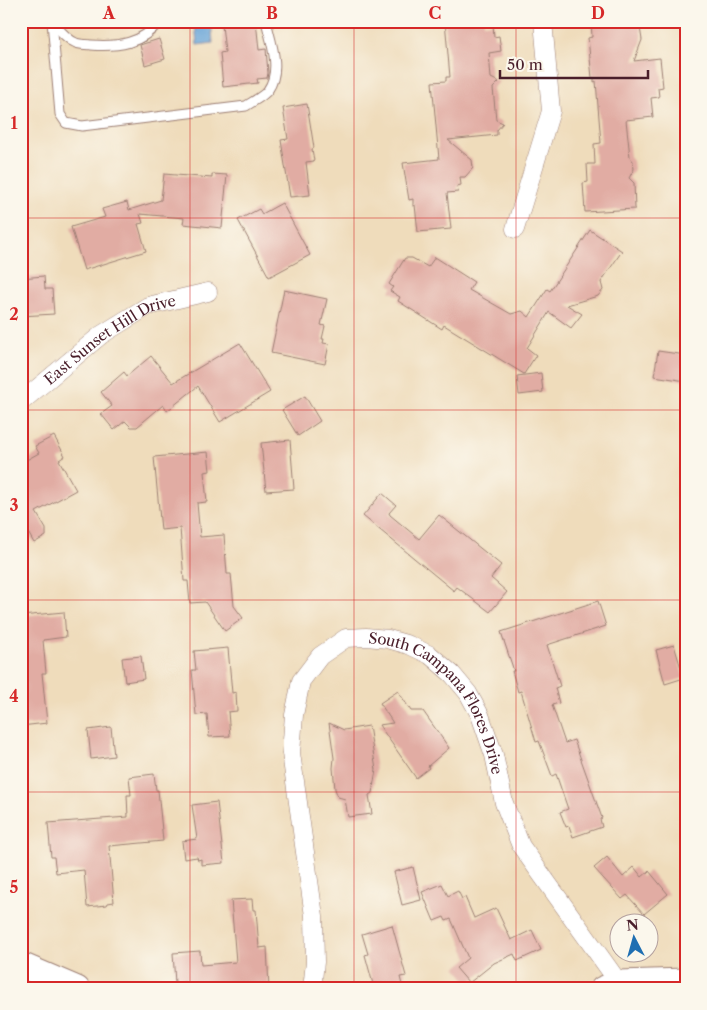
<svg xmlns="http://www.w3.org/2000/svg" width="707" height="1010" font-family="'Libre Caslon Text',serif">
  <rect width="100%" height="100%" fill="#fbf7ec"/>
  <filter id="ink" filterUnits="userSpaceOnUse"><feTurbulence type="fractalNoise" baseFrequency=".02" numOctaves="2"/><feDisplacementMap in="SourceGraphic" scale="10" xChannelSelector="R" yChannelSelector="G"/><feConvolveMatrix kernelMatrix="1 2 1 2 8 2 1 2 1" color-interpolation-filters="sRGB"/></filter>
  <filter id="wash" filterUnits="userSpaceOnUse"><feTurbulence type="fractalNoise" baseFrequency=".0096" numOctaves="4" result="noise"/><feDisplacementMap in="SourceGraphic" scale="20" xChannelSelector="R" yChannelSelector="G"/><feGaussianBlur stdDeviation="1.12" result="paint"/><feColorMatrix in="noise" values="0 0 0 0 0 0 0 0 0 0 0 0 0 0 0 0 0 1.4 0 .05"/><feComposite in="paint" operator="in"/></filter>
  <g filter="url(#wash)">
    <rect width="100%" height="100%" fill="#efdcbb"/>
    <path fill="#67a4d8" stroke="#586282" d="M195,21H211L213,43L197,45Z"/>
    <g id="blocks">
      <g fill="#e1aca3">
        <path d="M236,21H256L259,50L266,49L268,73L267,78L257,79L258,83L223,87L220,53L225,52L222,25L237,23Z"/>
        <path d="M445,21H484V24L493,23L494,37L499,36L501,51L489,53L491,78L499,82L493,88L496,120L503,123L497,130V135L448,140L472,160L473,168L465,177H460L461,185L457,186L458,192L447,193L451,229L418,232L415,205L413,206V199L409,200L403,163L439,159L432,82L446,81V77H450Z"/>
        <path d="M591,21H639L642,40L634,61L660,58L663,87L658,88L659,97L651,98L653,117L626,120L630,157L633,161L634,169L629,178L634,183L635,209L585,212L583,183L588,182L587,164H595L594,144L601,143L596,81L594,82V78H592L588,38L592,37Z"/>
        <path d="M159,39L165,59L145,65L140,45Z"/>
        <path d="M307,104L314,148L312,149L314,161L306,162L310,195L290,197L281,140L288,139L283,108Z"/>
        <path d="M164,174L212,178V174L227,175L222,228L183,224L184,218L140,214L143,223L138,224L146,251L84,270L71,227L105,217L102,209L127,202L129,210L161,200Z"/>
        <path d="M282,203L310,255L269,277L238,220L259,209L262,214Z"/>
        <path d="M590,230L622,251L601,282L603,290L598,296L567,305L582,314L571,328L549,312L527,348L536,355L524,374L444,325L442,329L398,301L400,297L390,291L393,287L389,284L405,258H412L428,267L435,257L474,282L469,290L511,314L522,311L529,317L547,289L550,291Z"/>
        <path d="M44,276L45,289H52L54,314L21,316V278Z"/>
        <path d="M284,290L327,299L321,325L325,326L322,339H324L323,343L329,344L325,364L271,353Z"/>
        <path d="M240,343L270,392L220,422L198,386L167,411L163,405L137,427H131L125,421L114,430L101,414L112,406L101,392L124,372L127,376L151,356L173,383Z"/>
        <path d="M658,351L686,355V381L654,376Z"/>
        <path d="M541,373L543,392L519,395L517,376Z"/>
        <path d="M305,396L320,421L298,436L282,410Z"/>
        <path d="M54,436L65,456L59,460L76,490L36,512L46,529V536L34,543L21,520V463L39,453L35,446Z"/>
        <path d="M290,440L294,489L266,491L261,443Z"/>
        <path d="M208,452L210,471L204,472L207,502L197,503L200,537L224,535L227,574H231L234,606L243,618L225,631L205,602L190,603L188,581H184L180,528L161,530L154,457Z"/>
        <path d="M382,493L396,505L389,513L390,515L419,539L439,515L501,565L491,578L507,592L490,612L457,587L454,591L363,516Z"/>
        <path d="M598,601L606,626L547,645L560,686L555,688L559,703L552,705L565,743L574,740L602,818L600,819L602,827L573,837L569,826L566,827L560,812L568,809L556,774L552,776L539,741L536,742L521,691L518,692L512,671H514L501,632Z"/>
        <path d="M64,612L66,637L43,640L46,673H42L47,723L21,726V616Z"/>
        <path d="M674,645L684,678L665,684L656,650Z"/>
        <path d="M228,648L232,693L236,692L237,711L228,712L230,736L209,737L207,714L196,715L192,670H196L194,651Z"/>
        <path d="M141,656L144,679L125,682L122,658Z"/>
        <path d="M398,691L411,711H423L449,748L428,766L429,768L416,778L379,725L393,723L380,703Z"/>
        <path d="M329,723L344,730L369,726L376,770L372,793L369,795L372,814L348,817L345,799L338,797L335,789L333,768L334,758Z"/>
        <path d="M111,727L114,756L91,759L88,730Z"/>
        <path d="M154,774L156,790H158L163,841L109,846L114,902L108,903L107,905L87,907L84,870L56,873L54,857H51L48,823L128,817L127,795H131L129,777Z"/>
        <path d="M217,802L224,863L201,865V859L198,860L197,857L184,859L182,841L197,839L192,805Z"/>
        <path d="M607,857L623,877L634,867L642,877L649,871L668,894L644,914L627,895L622,899L594,868Z"/>
        <path d="M413,867L421,900L402,905L394,872Z"/>
        <path d="M442,884L448,896L458,891L462,899L465,897L474,918L496,908L511,940L532,930L541,950L517,961L514,954L494,963L469,983L456,968L468,958L451,919L446,921L444,917L434,921L422,892Z"/>
        <path d="M252,899L253,910H256L259,948L267,947L269,989H186L185,982L175,983L173,953L200,951L201,965L236,962L231,900Z"/>
        <path d="M392,925L406,976L400,977L403,989H379L377,983L373,984L365,955L368,954L362,934Z"/>
      </g>
    </g>
  </g>
  <g filter="url(#ink)">
    <use href="#blocks" fill-opacity="0" stroke="#9c7e73" stroke-width="1"/>
    <g fill="none" stroke-linecap="round" stroke-linejoin="round">
      <defs>
        <g id="lane">
          <path d="M52,21L60,114L66,123L82,126L246,106C252,102 264,96 268,90C282,70 271,42 266,21"/>
          <path d="M52,21C59,29 66,39 76,43C80,45 87,44 91,45C117,47 143,44 159,21"/>
        </g>
        <g id="street">
          <path d="M515,229L551,111L543,21"/>
          <path id="s1" d="M21,402L101,335L148,306L208,292"/>
          <path id="s2" d="M312,989L315,962L314,916L291,753L294,715L301,681L320,656L346,638L366,637L388,639L409,645L430,655L452,674L468,693L480,715L494,755L504,803L521,846L619,983"/>
        </g>
        <g id="secondary">
          <path d="M21,965L77,989"/>
          <path d="M603,989L619,983L686,981"/>
        </g>
      </defs>
      <use href="#lane" stroke="#9c7e73" stroke-width="11"/>
      <use href="#street" stroke="#9c7e73" stroke-width="19"/>
      <use href="#secondary" stroke="#9c7e73" stroke-width="27"/>
      <use href="#lane" stroke="#fff" stroke-width="9"/>
      <use href="#street" stroke="#fff" stroke-width="18"/>
      <use href="#secondary" stroke="#fff" stroke-width="25"/>
    </g>
  </g>
  <path fill="none" stroke="#d62828" stroke-width="1" stroke-opacity="0.55" d="M190,21V989M354,21V989M516,21V989M21,218H686M21,410H686M21,600H686M21,792H686"/>
  <g text-anchor="middle" dominant-baseline="central" stroke-width="4.5" stroke-linejoin="round" paint-order="stroke">
    <g font-size="15" fill="#4a1f2b" stroke="#fbf7ec">
      <text stroke="none"><textPath href="#s1" startOffset="110">East Sunset Hill Drive</textPath></text>
      <text stroke="none"><textPath href="#s2" startOffset="499">South Campana Flores Drive</textPath></text>
    </g>
  </g>
  <rect width="707" height="1010" fill="none" stroke="#fbf7ec" stroke-width="55"/>
  <g transform="translate(634 938) rotate(354)"><circle r="24" fill="#fbf7ec" stroke="#b4a19f"/>
  <path d="M0-4L9 19L0 12L-9 19Z" fill="#1f6fb2"/>
  <text y="-8" font-size="14" font-weight="bold" text-anchor="middle" fill="#4a1f2b">N</text>
  </g>
  <path d="M500 70v8h148v-8" fill="none" stroke="#4a1f2b" stroke-width="2.5"/>
  <text x="507" y="70" font-size="15" fill="#4a1f2b" stroke="#fbf7ec" stroke-width="4" paint-order="stroke">50 m</text>
  <rect x="28" y="28" width="652" height="954" fill="none" stroke="#d62828" stroke-width="2"/>
  <g font-size="16" text-anchor="middle" font-weight="bold" fill="#d62828">
    <text x="109" y="19">A</text>
    <text x="272" y="19">B</text>
    <text x="435" y="19">C</text>
    <text x="598" y="19">D</text>
    <text x="14" y="129">1</text>
    <text x="14" y="320">2</text>
    <text x="14" y="511">3</text>
    <text x="14" y="702">4</text>
    <text x="14" y="893">5</text>
  </g>
</svg>
